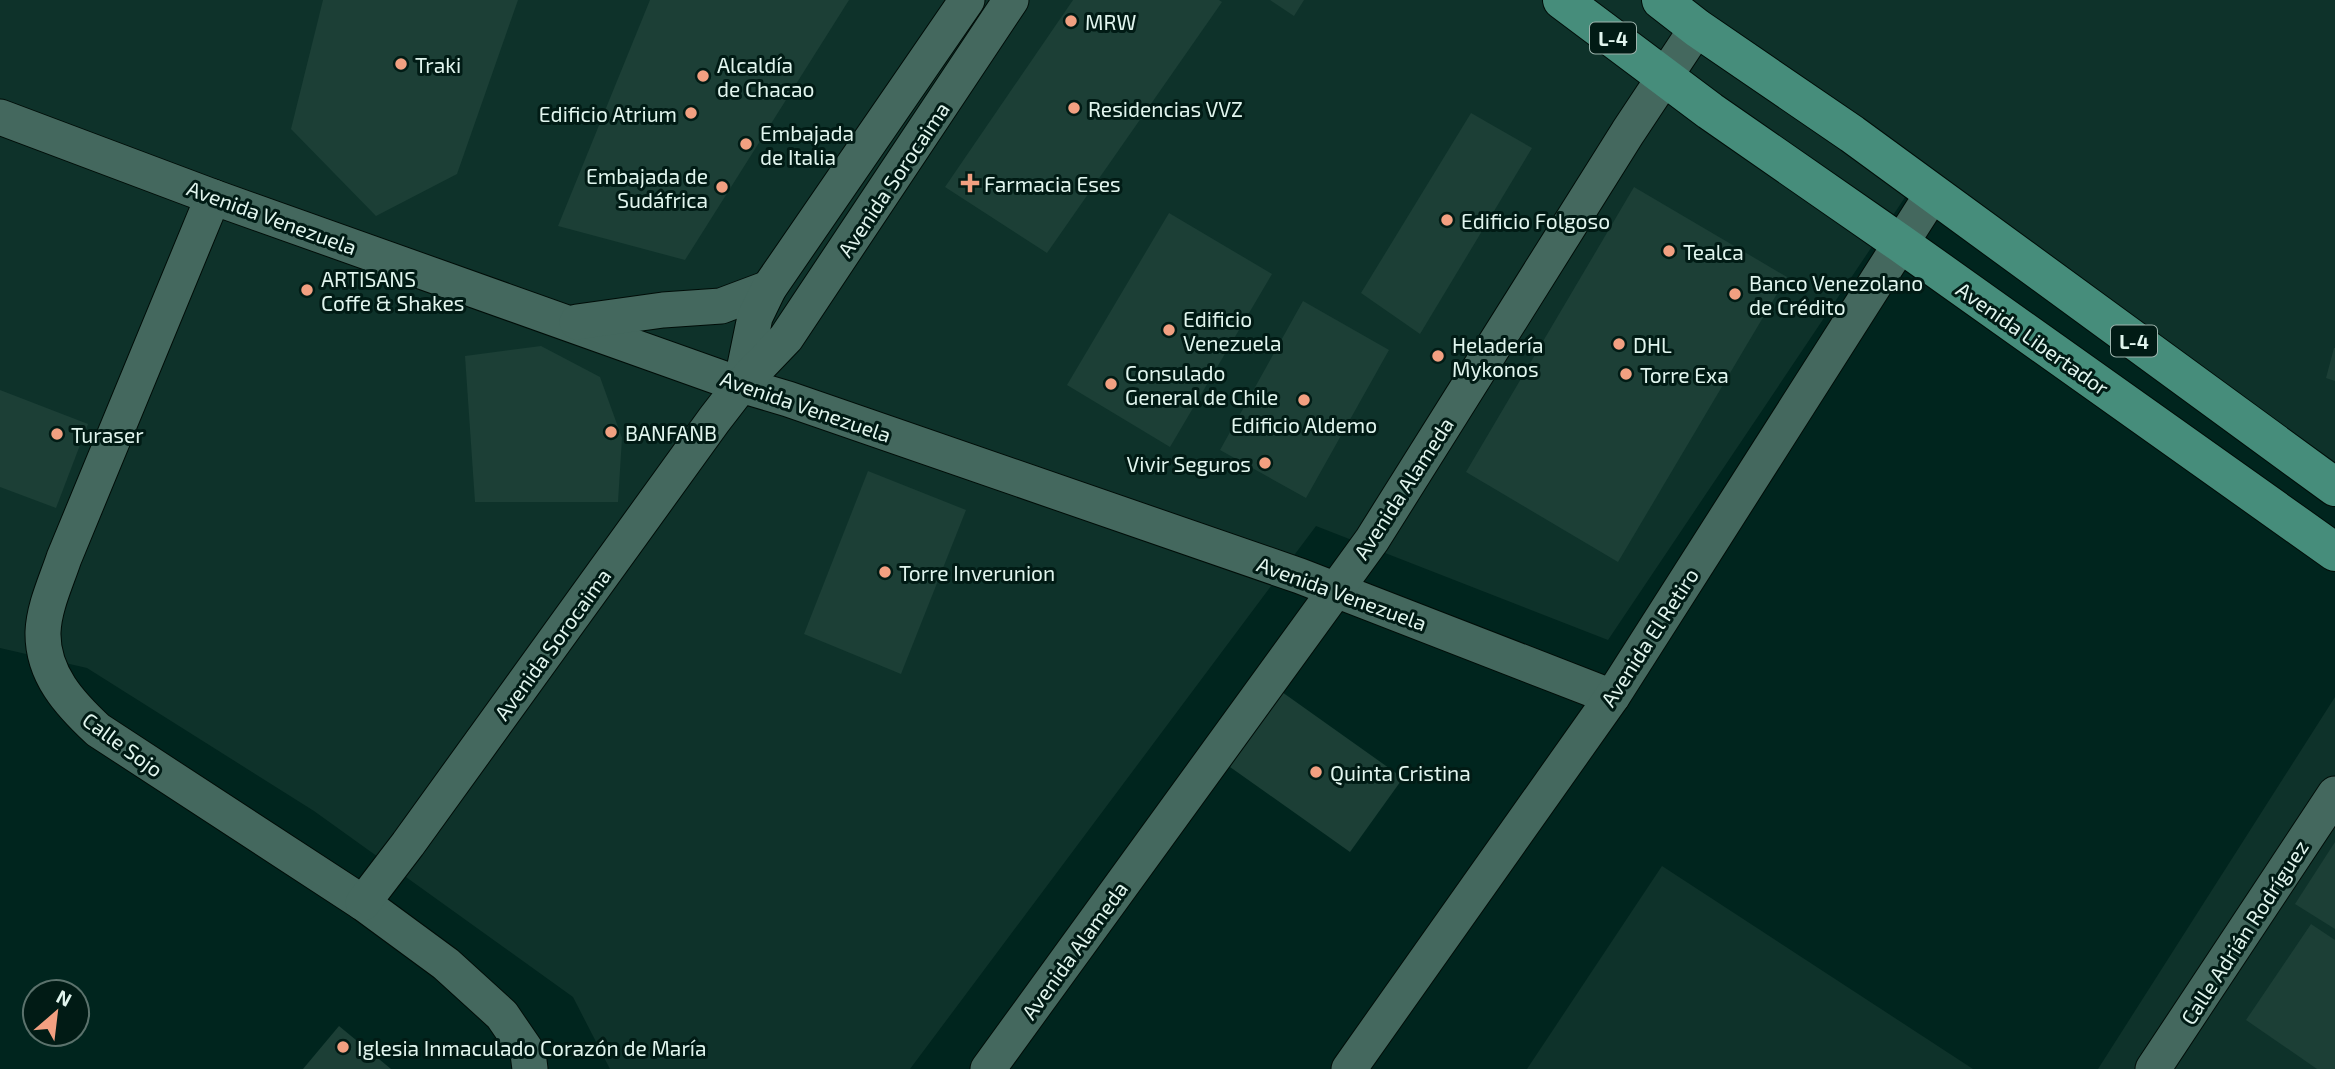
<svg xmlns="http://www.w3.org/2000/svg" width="2335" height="1069" font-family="'Exo 2',sans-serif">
  <rect width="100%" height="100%" fill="#00251e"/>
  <g fill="#0e322a">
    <path d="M0,0H2335V462L2093,291L1924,169L1608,640L1316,526L910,1069H610L573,997L314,811L87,668L0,648Z"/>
    <path d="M2335,697V1069H2098Z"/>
    <path d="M1662,866L1973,1069H1527Z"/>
  </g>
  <g fill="#1c3f36">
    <path d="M323,0H518L457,174L376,216L291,129Z"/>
    <path d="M650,0H849L685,260L558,226Z"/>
    <path d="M1073,0H1219L1222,2L1047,253L945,187Z"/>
    <path d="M1270,0H1304L1294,16Z"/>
    <path d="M1471,113L1532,148L1420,334L1361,293Z"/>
    <path d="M1634,187L1787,277L1618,562L1466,472Z"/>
    <path d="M1169,213L1272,274L1170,447L1067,385Z"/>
    <path d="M1303,301L1389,350L1306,498L1220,450Z"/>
    <path d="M541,346L600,377L622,438L618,502H475L465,356Z"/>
    <path d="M2334,348H2335V381L2326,378Z"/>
    <path d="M0,390L88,424L56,508L0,487Z"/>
    <path d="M868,471L966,510L901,674L804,634Z"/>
    <path d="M1282,692L1403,778L1350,852L1230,767Z"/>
    <path d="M2335,842V929L2295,904Z"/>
    <path d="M2311,924L2335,940V1069H2317L2246,1020Z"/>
    <path d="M339,1026L391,1069H303Z"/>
  </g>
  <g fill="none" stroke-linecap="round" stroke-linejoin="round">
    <defs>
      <g id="minor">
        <path d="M0,117L213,197L741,385L788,399L1300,576L1612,697"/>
        <path d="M213,197L64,558C56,582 44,607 43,632C42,674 70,704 98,730L363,903L446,964L502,1015L528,1053L530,1069"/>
        <path d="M577,322L663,310L721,306L769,288"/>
        <path d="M741,385L755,317L769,288L967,0"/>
        <path d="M363,903L408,844L714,420L741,385L786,338L1011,0"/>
        <path d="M988,1069L1372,540L1628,132L1697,28"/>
        <path d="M1349,1069L1612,697L1933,193"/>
        <path d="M2153,1069L2335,794"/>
      </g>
      <g id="major">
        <path d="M1562,0L1710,111L1900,243L2335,552"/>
        <path d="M1661,0L1697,28L1852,134L2335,487"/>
      </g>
    </defs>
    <use href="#minor" stroke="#000d08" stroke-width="37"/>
    <use href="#major" stroke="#000d08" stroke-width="40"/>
    <use href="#minor" stroke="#44685e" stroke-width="35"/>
    <use href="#major" stroke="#468d7b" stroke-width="38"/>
  </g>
  <g fill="#f2a081" stroke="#011b15" stroke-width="2.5">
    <circle cx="1071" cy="21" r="7"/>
    <circle cx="401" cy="64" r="7"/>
    <circle cx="703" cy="76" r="7"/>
    <circle cx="1074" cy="108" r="7"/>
    <circle cx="691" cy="113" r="7"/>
    <circle cx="746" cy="144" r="7"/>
    <path d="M966.5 172.5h7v7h7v7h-7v7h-7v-7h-7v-7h7z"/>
    <circle cx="722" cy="187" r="7"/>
    <circle cx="1447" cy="220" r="7"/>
    <circle cx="1669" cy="251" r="7"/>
    <circle cx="307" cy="290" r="7"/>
    <circle cx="1735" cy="294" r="7"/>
    <circle cx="1169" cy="330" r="7"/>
    <circle cx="1619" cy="344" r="7"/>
    <circle cx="1438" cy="356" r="7"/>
    <circle cx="1626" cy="374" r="7"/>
    <circle cx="1111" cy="384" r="7"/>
    <circle cx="1304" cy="400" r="7"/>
    <circle cx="611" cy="432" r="7"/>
    <circle cx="57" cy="434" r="7"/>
    <circle cx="1265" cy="463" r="7"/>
    <circle cx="885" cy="572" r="7"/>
    <circle cx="1316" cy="772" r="7"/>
    <circle cx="343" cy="1047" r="7"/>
  </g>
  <g text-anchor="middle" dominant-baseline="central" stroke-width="6" stroke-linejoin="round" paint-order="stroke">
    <g fill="#011b15" stroke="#9eb4ad" stroke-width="2">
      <rect x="1590" y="22.5" width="46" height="31" rx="5"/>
      <rect x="2111" y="325.5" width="46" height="31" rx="5"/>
    </g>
    <g font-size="19" font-weight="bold" fill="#e1f5ee">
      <text x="1613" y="38">L-4</text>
      <text x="2134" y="341">L-4</text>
    </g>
    <g font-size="21" fill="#e1f5ee" stroke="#011b15" text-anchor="start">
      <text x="1085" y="21">MRW</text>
      <text x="415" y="64">Traki</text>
      <text x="717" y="64">Alcaldía<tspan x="717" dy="24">de Chacao</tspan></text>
      <text x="1088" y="108">Residencias VVZ</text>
      <text x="677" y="113" text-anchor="end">Edificio Atrium</text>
      <text x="760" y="132">Embajada<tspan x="760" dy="24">de Italia</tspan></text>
      <text x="708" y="175" text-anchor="end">Embajada de<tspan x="708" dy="24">Sudáfrica</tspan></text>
      <text x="984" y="183">Farmacia Eses</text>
      <text x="1461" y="220">Edificio Folgoso</text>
      <text x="1683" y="251">Tealca</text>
      <text x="321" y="278">ARTISANS<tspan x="321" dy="24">Coffe &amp; Shakes</tspan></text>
      <text x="1749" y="282">Banco Venezolano<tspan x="1749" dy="24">de Crédito</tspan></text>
      <text x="1183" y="318">Edificio<tspan x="1183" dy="24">Venezuela</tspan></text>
      <text x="1452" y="344">Heladería<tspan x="1452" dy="24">Mykonos</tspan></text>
      <text x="1633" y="344">DHL</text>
      <text x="1125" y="372">Consulado<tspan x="1125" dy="24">General de Chile</tspan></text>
      <text x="1640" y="374">Torre Exa</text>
      <text x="1304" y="424" text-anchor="middle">Edificio Aldemo</text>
      <text x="625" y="432">BANFANB</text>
      <text x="71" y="434">Turaser</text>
      <text x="1251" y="463" text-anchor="end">Vivir Seguros</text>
      <text x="899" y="572">Torre Inverunion</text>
      <text x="1330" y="772">Quinta Cristina</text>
      <text x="357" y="1047">Iglesia Inmaculado Corazón de María</text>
    </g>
    <g font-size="21" fill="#e1f5ee" stroke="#011b15">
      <text transform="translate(893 179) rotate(-56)">Avenida Sorocaima</text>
      <text transform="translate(272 217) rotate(20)">Avenida Venezuela</text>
      <text transform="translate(2033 338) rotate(35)">Avenida Libertador</text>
      <text transform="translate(806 406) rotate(19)">Avenida Venezuela</text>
      <text transform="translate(1403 488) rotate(-57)">Avenida Alameda</text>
      <text transform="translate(1342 593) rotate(20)">Avenida Venezuela</text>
      <text transform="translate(1649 637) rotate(-57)">Avenida El Retiro</text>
      <text transform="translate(552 644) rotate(-54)">Avenida Sorocaima</text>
      <text transform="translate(123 744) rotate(36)">Calle Sojo</text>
      <text transform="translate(2244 932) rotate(-57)">Calle Adrián Rodríguez</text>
      <text transform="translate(1074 950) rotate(-54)">Avenida Alameda</text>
    </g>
  </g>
  <g transform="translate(56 1013) rotate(28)"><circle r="33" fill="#011b15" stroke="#5b726c" stroke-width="2"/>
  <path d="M0-5L12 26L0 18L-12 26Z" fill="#f2a081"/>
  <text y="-10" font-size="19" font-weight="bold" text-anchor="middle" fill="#e1f5ee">N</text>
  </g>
</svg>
